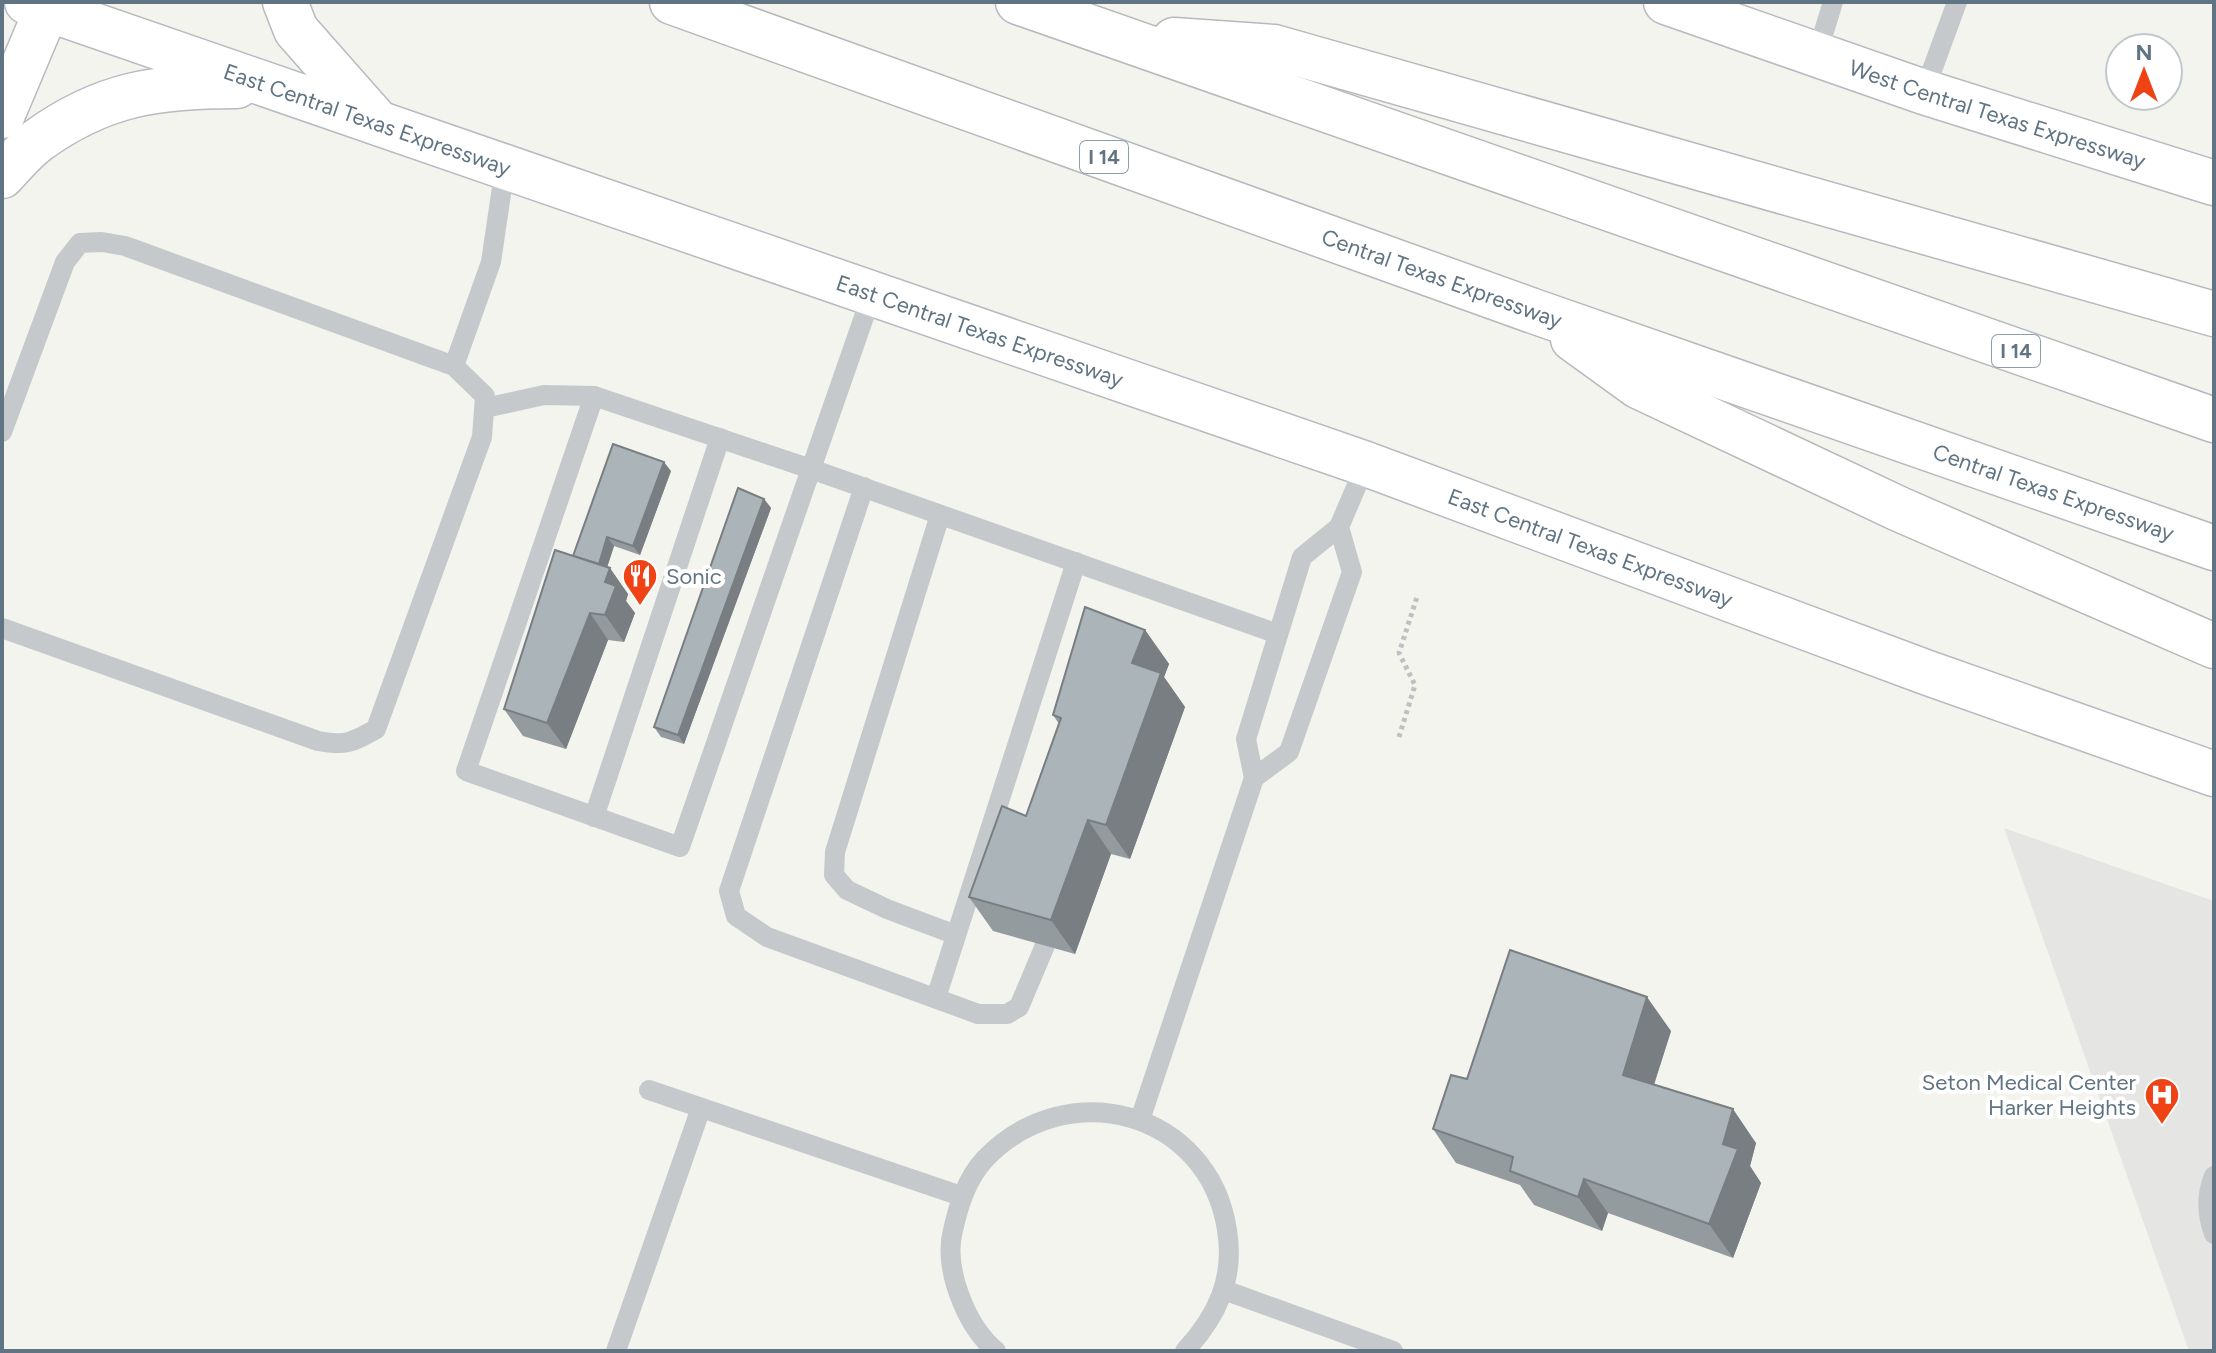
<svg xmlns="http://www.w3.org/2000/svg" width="2216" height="1353" font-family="Figtree,sans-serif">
  <rect width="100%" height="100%" fill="#f4f4ef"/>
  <path fill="#e5e6e3" d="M2004,828L2214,901V1351H2189Z"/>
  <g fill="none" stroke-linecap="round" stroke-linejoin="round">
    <defs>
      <g id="secondary">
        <path id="s1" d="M27,2L1366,464L1928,673L2214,774"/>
        <path d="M285,2L296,30L378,123"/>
        <path id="s2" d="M1666,2L1924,92L2214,183"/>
        <path d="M2,116L50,2"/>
        <path d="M2,176C13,164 24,151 37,141C103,93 158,86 237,86"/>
      </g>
      <g id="highway">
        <path id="s3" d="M672,2L1536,312L2214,548"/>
        <path d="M1018,2L2214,420"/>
        <path d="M1174,40L1274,47L2214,314"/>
        <path d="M1573,339L1638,386L1899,509L2214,646"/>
      </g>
    </defs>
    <use href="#secondary" stroke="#b5bbbf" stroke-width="47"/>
    <use href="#highway" stroke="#b5b9bc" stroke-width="47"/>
    <path stroke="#bfc0c2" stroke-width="5" stroke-dasharray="4 4" stroke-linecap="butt" d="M1399,737L1415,685L1399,653L1417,597"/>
    <g stroke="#c6c9cc" stroke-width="20">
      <path d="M1817,54L1833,2"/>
      <path d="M1924,92L1957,2"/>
      <path d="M454,366L491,262L505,167"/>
      <path d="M594,396L466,771L680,847L811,469L1278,634"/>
      <path d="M485,408L544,395L594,396L811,469L872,294"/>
      <path d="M2,432L65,262L80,243L102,242L125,246L454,366L485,396L482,437L376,729C352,743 345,746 318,741L2,628"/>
      <path d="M864,487L729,891L736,916L767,937L978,1014H1007L1019,1007L1046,943"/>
      <path d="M940,515L835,852L834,875L847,890L887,909L956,935"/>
      <path d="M1339,527L1352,572L1289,752L1254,778L1246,739L1302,557L1339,527L1366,464"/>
      <path d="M594,817L720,438"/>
      <path d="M936,998L1076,562"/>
      <path d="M649,1090L961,1196"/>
      <path d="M1140,1120L1254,778"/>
      <path d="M2214,1176C2206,1195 2207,1215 2214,1234"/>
      <path d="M1224,1290L1393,1351"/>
      <path d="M616,1351L701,1108"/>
      <path d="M996,1351C966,1326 943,1268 953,1230C959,1204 967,1178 985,1159C1067,1073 1209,1111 1227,1230C1235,1279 1217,1316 1185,1351"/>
    </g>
    <use href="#secondary" stroke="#fff" stroke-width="44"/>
    <use href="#highway" stroke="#fff" stroke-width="44"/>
  </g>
  <g fill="#939b9e">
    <path d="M671,471L640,555L614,546L607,567L628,594L626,601L635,613L624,642L608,640L566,749L523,736L504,709L573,556Z"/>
    <path d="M764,499L771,508L684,744L661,737L654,727Z"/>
    <path d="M1145,630L1169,664L1164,677L1185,707L1130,859L1111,854L1075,954L993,931L969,897L1026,816L1059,724L1053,715Z"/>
    <path d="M1671,1031L1654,1085L1756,1143L1750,1166L1761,1183L1733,1258L1608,1213L1602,1231L1534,1205L1520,1185L1456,1163L1433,1129Z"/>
  </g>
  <g fill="#787e81">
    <path d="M664,462L671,471L640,555L633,546Z"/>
    <path d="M764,499L771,508L684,744L678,735Z"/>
    <path d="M607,537L614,546L604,577L598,567Z"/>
    <path d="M610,568L628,594L626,601L635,613L624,642L605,615V582Z"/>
    <path d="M590,613L608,640L566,749L547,723Z"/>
    <path d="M1145,630L1169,664L1164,677L1185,707L1130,859L1106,825L1132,663Z"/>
    <path d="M1088,820L1111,854L1075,954L1051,920Z"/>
    <path d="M1647,997L1671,1031L1646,1109L1623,1075Z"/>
    <path d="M1733,1109L1756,1143L1750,1166L1761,1183L1733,1258L1709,1224L1723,1144Z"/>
    <path d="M1584,1179L1608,1213L1602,1231L1578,1197Z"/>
  </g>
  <g fill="#abb4b8" stroke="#787e81" stroke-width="2">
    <path d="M613,444L664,462L633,546L607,537L599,564L573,556Z"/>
    <path d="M738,488L764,499L678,735L654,727Z"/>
    <path d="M555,550L610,568L605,582L616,586L605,615L590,613L547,723L504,709Z"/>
    <path d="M1085,607L1145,630L1132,663L1161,673L1106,825L1088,820L1051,920L969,897L1002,806L1026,816L1061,718L1053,715Z"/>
    <path d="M1510,950L1647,997L1623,1075L1733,1109L1723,1144L1738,1149L1709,1224L1584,1179L1578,1197L1510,1171L1513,1157L1433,1129L1451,1075L1467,1079Z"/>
  </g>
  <defs>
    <symbol id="restaurant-pin" viewBox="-11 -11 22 30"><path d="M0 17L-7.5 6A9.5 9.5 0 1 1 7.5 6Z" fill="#ef4315" stroke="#fff"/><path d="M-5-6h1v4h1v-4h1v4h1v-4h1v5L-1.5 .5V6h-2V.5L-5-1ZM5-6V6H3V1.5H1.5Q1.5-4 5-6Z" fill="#fff"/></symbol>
    <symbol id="hospital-pin" viewBox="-11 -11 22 30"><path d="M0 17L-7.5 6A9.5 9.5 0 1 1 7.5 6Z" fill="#ef4315" stroke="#fff"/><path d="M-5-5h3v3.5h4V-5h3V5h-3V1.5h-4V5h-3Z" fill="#fff"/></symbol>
  </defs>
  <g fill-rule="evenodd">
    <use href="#restaurant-pin" x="620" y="556" width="40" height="54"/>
    <use href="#hospital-pin" x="2142" y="1075" width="40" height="54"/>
  </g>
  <g text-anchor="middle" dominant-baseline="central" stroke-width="8" stroke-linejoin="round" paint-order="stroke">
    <g fill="#fff" stroke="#909ea8" stroke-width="2">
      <rect x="1080" y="141" width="48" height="32" rx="6"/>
      <rect x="1992" y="335" width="48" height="32" rx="6"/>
    </g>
    <g font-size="20" font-weight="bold" fill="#617483">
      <text x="1104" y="157">I 14</text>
      <text x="2016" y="351">I 14</text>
    </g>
    <g font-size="22" fill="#617483" stroke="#fff">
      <text stroke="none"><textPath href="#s2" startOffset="350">West Central Texas Expressway</textPath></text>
      <text stroke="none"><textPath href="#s1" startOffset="360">East Central Texas Expressway</textPath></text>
      <text stroke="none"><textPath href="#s3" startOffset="818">Central Texas Expressway</textPath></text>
      <text stroke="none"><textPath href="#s1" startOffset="1008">East Central Texas Expressway</textPath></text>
      <text stroke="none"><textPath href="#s3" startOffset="1466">Central Texas Expressway</textPath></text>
      <text stroke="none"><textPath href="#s1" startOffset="1656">East Central Texas Expressway</textPath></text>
    </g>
    <g font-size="22" fill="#617483" stroke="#fff" text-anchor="start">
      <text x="666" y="576">Sonic</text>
      <text x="2136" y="1082" text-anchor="end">Seton Medical Center<tspan x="2136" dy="25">Harker Heights</tspan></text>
    </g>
  </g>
  <rect width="2216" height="1353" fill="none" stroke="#617483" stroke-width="8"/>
  <g transform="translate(2144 72)"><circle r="38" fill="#ffffff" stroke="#c0c7cd" stroke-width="2"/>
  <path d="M0-6L14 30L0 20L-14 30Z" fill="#ef4315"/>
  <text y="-12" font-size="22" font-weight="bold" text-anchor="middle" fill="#617483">N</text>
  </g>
</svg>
